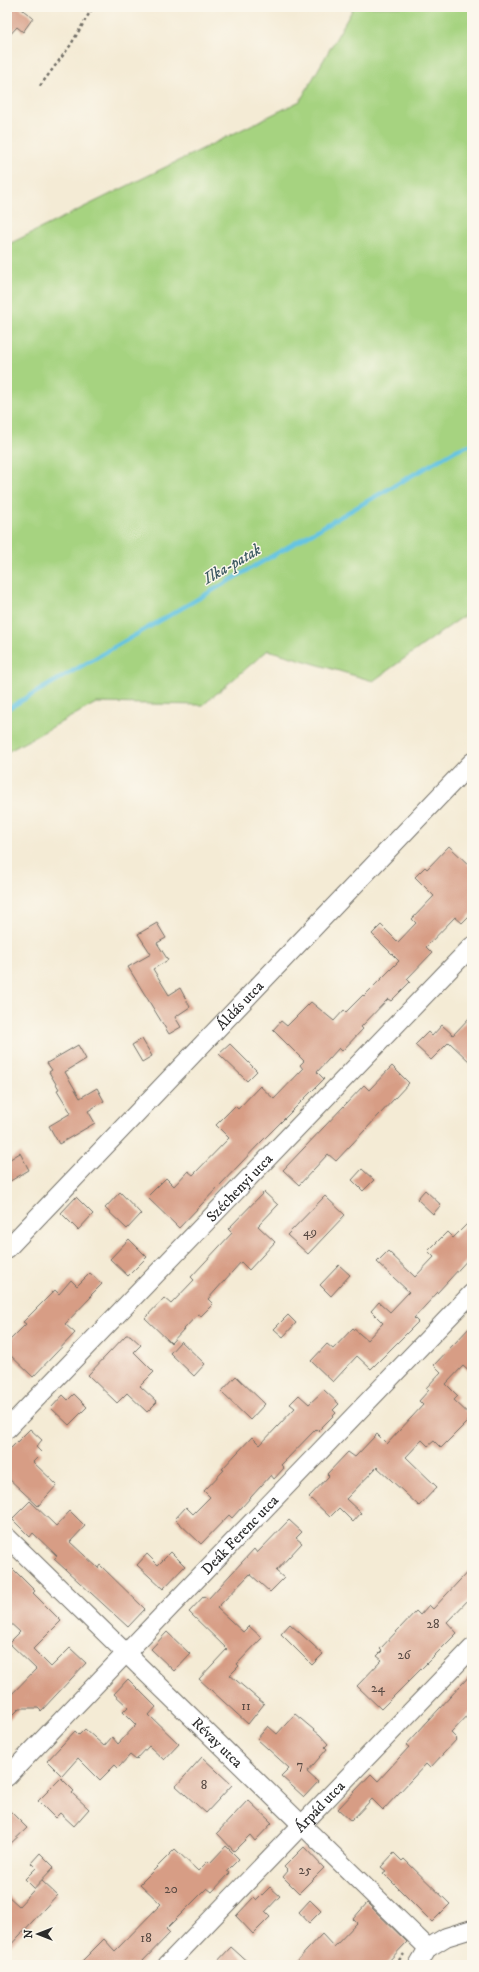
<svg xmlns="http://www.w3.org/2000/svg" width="479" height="1972" font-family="'IM FELL DW Pica',serif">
  <rect width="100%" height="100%" fill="#fbf7ec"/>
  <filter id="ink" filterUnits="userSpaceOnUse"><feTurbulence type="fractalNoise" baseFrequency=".025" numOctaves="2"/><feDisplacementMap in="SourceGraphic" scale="8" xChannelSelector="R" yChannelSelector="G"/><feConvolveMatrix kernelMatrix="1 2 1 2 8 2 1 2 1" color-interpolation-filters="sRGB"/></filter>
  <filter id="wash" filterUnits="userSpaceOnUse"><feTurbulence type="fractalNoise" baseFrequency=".012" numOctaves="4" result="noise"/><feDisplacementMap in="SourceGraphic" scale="16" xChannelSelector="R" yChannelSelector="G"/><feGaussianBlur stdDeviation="0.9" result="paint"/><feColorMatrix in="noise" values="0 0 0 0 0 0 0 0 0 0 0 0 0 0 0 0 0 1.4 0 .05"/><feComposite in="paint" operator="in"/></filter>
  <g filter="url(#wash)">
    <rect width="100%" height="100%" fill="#f4ebd5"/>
    <path fill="#a6d380" stroke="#687f56" d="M354,7H472V610L373,681L268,650L203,705L96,703L7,752V245L300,101Z"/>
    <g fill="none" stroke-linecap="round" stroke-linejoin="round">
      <path stroke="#65c4e3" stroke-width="4.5" d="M7,709L456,450L472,444"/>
    </g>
    <g id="blocks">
      <g fill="#d79d85">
        <path d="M7,7H19L33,18L23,32L17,27L7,38Z"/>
        <path d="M449,846L472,868V913L462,923L455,917L426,947L432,953L407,979L410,982L391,1001L388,999L361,1027L363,1029L342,1051L339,1048L317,1072L324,1079L261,1142L179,1228L147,1197L166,1178L174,1186L188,1171L193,1175L229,1138L216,1125L235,1106L238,1109L260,1086L274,1099L303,1069L300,1065L304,1061L273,1030L281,1021L287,1026L311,1002L334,1021L344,1010L346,1012L363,995L364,996L399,961L372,934L381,925L398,942L416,923L412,919L434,896L415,877L425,867L427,869Z"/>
        <path d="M157,923L166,938L157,943L168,960L153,969L169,995L180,988L190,1007L175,1017L181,1027L169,1034L128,967L151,954L138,934Z"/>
        <path d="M472,1015V1064L449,1042L431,1060L415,1045L428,1032L432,1036L442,1025L453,1035Z"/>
        <path d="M142,1039L152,1056L142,1062L132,1045Z"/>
        <path d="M230,1044L257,1071L247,1081L219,1054Z"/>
        <path d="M78,1045L86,1059L65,1072L80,1098L97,1088L104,1101L88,1111L95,1123L59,1144L49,1126L71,1113L57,1090L59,1089L49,1072L52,1070L47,1063Z"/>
        <path d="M392,1066L409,1083L336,1161L328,1154L299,1185L283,1170L364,1085L369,1090Z"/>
        <path d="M20,1153L29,1170L7,1183V1161Z"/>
        <path d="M362,1169L374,1180L363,1191L352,1180Z"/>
        <path d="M425,1190L441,1205L433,1214L417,1199Z"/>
        <path d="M120,1192L141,1214L127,1229L105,1208Z"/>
        <path d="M264,1192L278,1205L258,1226L275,1242L249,1270L241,1262L208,1299L213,1304L201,1316L198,1314L171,1343L145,1318L164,1298L171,1304L194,1280L191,1277L232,1233L228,1229Z"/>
        <path d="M325,1196L345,1215L308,1254L287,1235Z"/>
        <path d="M76,1197L93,1214L78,1230L61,1213Z"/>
        <path d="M472,1219V1255L414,1318L418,1322L371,1369L357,1356L333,1382L311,1361L327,1344L333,1349L353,1328L367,1340L383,1323L371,1311L379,1302L390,1312L409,1292L377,1262L388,1251L415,1277L434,1257L428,1251L447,1232L453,1238Z"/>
        <path d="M129,1239L147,1257L128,1276L110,1259Z"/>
        <path d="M339,1265L350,1275L331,1296L320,1285Z"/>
        <path d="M90,1273L102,1284L90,1296L91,1297L65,1324L75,1333L33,1377L7,1352V1343L26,1324L23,1322L55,1290L59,1294L71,1280L77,1286Z"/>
        <path d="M288,1315L296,1323L283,1337L274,1329Z"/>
        <path d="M472,1325V1374L463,1366L446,1384L458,1396L454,1400L472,1417L441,1448L434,1441L428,1446L422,1440L406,1457L437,1487L419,1506L377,1467L346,1499L361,1513L353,1522L339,1508L330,1517L309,1497L329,1476L327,1474L348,1452L355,1457L377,1434L387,1444L423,1405L419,1401L429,1390L426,1388L441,1372L434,1365Z"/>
        <path d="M126,1335H130L141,1345L134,1352L154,1372L140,1386L157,1402L147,1412L127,1393L117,1403L88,1375Z"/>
        <path d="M181,1341L205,1364L194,1376L170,1353Z"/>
        <path d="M236,1376L265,1404L250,1420L221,1392Z"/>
        <path d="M324,1390L339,1404L333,1410L336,1413L318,1431L316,1429L281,1465L284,1468L274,1479L271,1475L232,1518L229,1515L201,1544L175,1519L186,1507L193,1514L210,1497L204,1491L224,1470L222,1469L252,1437L260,1445L295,1408L290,1404L299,1395L309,1404Z"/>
        <path d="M74,1394L87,1407L69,1425L51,1408L63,1395L68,1400Z"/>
        <path d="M30,1429L42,1440L36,1447L42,1453L33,1462L57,1485L38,1506L7,1477V1452Z"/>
        <path d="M30,1501L56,1526L70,1511L85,1526L70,1542L98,1568L100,1565L145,1609L128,1627L54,1559L57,1556L33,1533L30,1537L12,1519Z"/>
        <path d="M289,1520L302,1532L296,1538L302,1543L276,1571L284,1578L270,1592L250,1574L217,1608L243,1632L249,1626L262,1638L237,1664L239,1666L230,1675L264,1704L248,1724L199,1679L227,1649L189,1612L204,1596L208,1599L254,1549L257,1553Z"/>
        <path d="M171,1552L185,1566L163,1589L137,1565L147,1554L158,1565Z"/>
        <path d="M472,1567V1596L447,1622L457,1633L381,1709L357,1686L382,1660L377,1656L382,1651L380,1649L416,1611L420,1615L429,1605L433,1609Z"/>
        <path d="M13,1569L35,1591L33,1593L61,1621L33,1649L51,1667L70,1648L86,1663L41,1711L38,1708H20L7,1721V1699L36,1669L9,1643L20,1632L7,1620V1575Z"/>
        <path d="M290,1624L323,1654L312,1665L281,1634Z"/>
        <path d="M167,1632L190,1654L174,1671L151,1649Z"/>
        <path d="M472,1673V1711L451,1733L457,1739L430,1768L426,1764L383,1810L372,1799L351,1821L338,1809L371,1774L378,1781L409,1747L406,1745Z"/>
        <path d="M128,1679L156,1707L149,1715L179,1744L164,1760L149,1746L136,1760L130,1755L118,1768L115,1765L100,1780L78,1758L62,1776L47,1761L75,1731L79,1735L85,1729L104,1746L112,1737L118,1744L136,1725L123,1712L128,1707L114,1694Z"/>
        <path d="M295,1714L320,1735L328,1744L325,1747L327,1749L307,1772L318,1782L304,1797L281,1776L289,1768L257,1739L268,1726L277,1734Z"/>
        <path d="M202,1757L232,1785L206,1813L176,1786Z"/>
        <path d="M61,1778L74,1791L72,1793L89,1809L74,1826L60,1813L55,1818L38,1801Z"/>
        <path d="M248,1800L272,1823L255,1841L250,1835L234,1851L217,1833Z"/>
        <path d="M7,1808L27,1828L7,1847Z"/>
        <path d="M226,1846L239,1859L227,1871L230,1873L212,1892L207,1888L166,1929L170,1933L139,1965H78L104,1939L115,1951L161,1904L140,1884L175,1849L198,1871L208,1861L210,1863Z"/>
        <path d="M304,1847L324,1868L299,1893L283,1877L288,1871L284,1867Z"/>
        <path d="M40,1853L54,1867L34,1888L25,1879L36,1868L31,1863Z"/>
        <path d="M394,1853L402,1861L404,1859L450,1904L432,1922L383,1873L386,1871L381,1867Z"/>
        <path d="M42,1881L57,1895L7,1949V1895L19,1906Z"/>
        <path d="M270,1887L280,1896L265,1912L270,1917L253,1934L236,1916L254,1897L257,1900Z"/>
        <path d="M310,1900L321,1911L309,1923L299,1912Z"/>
        <path d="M367,1903L407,1942L385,1965H293L322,1934L334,1947L357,1923L353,1919Z"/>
        <path d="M231,1947L251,1965H214Z"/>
      </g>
    </g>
  </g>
  <g filter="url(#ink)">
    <use href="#blocks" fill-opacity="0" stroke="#716e66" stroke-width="1"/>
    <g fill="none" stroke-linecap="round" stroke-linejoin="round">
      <defs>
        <g id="minor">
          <path id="s1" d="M7,1249L472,762"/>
          <path id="s2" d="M7,1429L472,946"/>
          <path id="s3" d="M7,1537L428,1948"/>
          <path id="s4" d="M7,1777L472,1293"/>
          <path id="s5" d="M167,1965L472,1648"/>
          <path d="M418,1965L428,1948L446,1937L472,1929"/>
        </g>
      </defs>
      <use href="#minor" stroke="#716e66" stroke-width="20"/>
      <g stroke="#716e66" stroke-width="2.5" stroke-dasharray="3 3" stroke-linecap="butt">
        <path d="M40,86L70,46L93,7"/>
        <path d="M395,1965L404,1954"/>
      </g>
      <use href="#minor" stroke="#fff" stroke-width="18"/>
    </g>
  </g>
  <g text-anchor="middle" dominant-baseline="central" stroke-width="3" stroke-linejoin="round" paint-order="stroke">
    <g font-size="13" fill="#564842">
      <text x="310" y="1232">49</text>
      <text x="433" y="1624">28</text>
      <text x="404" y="1655">26</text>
      <text x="378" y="1688">24</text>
      <text x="246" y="1706">11</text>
      <text x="300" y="1765">7</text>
      <text x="204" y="1785">8</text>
      <text x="305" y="1870">25</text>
      <text x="171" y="1889">20</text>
      <text x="146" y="1938">18</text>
    </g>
    <g font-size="15" fill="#2b2b2b" stroke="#fbf7ec">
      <text stroke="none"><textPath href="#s1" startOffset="337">Áldás utca</textPath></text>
      <text stroke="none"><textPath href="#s2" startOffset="335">Széchenyi utca</textPath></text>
      <text stroke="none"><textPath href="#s4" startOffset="336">Deák Ferenc utca</textPath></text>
      <text stroke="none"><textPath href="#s3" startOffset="294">Révay utca</textPath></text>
      <text stroke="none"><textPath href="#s5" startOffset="220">Árpád utca</textPath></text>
    </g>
    <g font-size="16" font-style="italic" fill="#3c5962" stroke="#fbf7ec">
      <text transform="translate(232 564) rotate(-30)">Ilka-patak</text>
    </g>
  </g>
  <rect width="479" height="1972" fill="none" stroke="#fbf7ec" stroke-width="24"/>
  <g transform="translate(38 1934) rotate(270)" stroke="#fbf7ec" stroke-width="3" paint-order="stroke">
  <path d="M0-3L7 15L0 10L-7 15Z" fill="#2b2b2b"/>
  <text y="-6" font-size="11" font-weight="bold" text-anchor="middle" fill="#2b2b2b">N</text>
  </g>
</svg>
